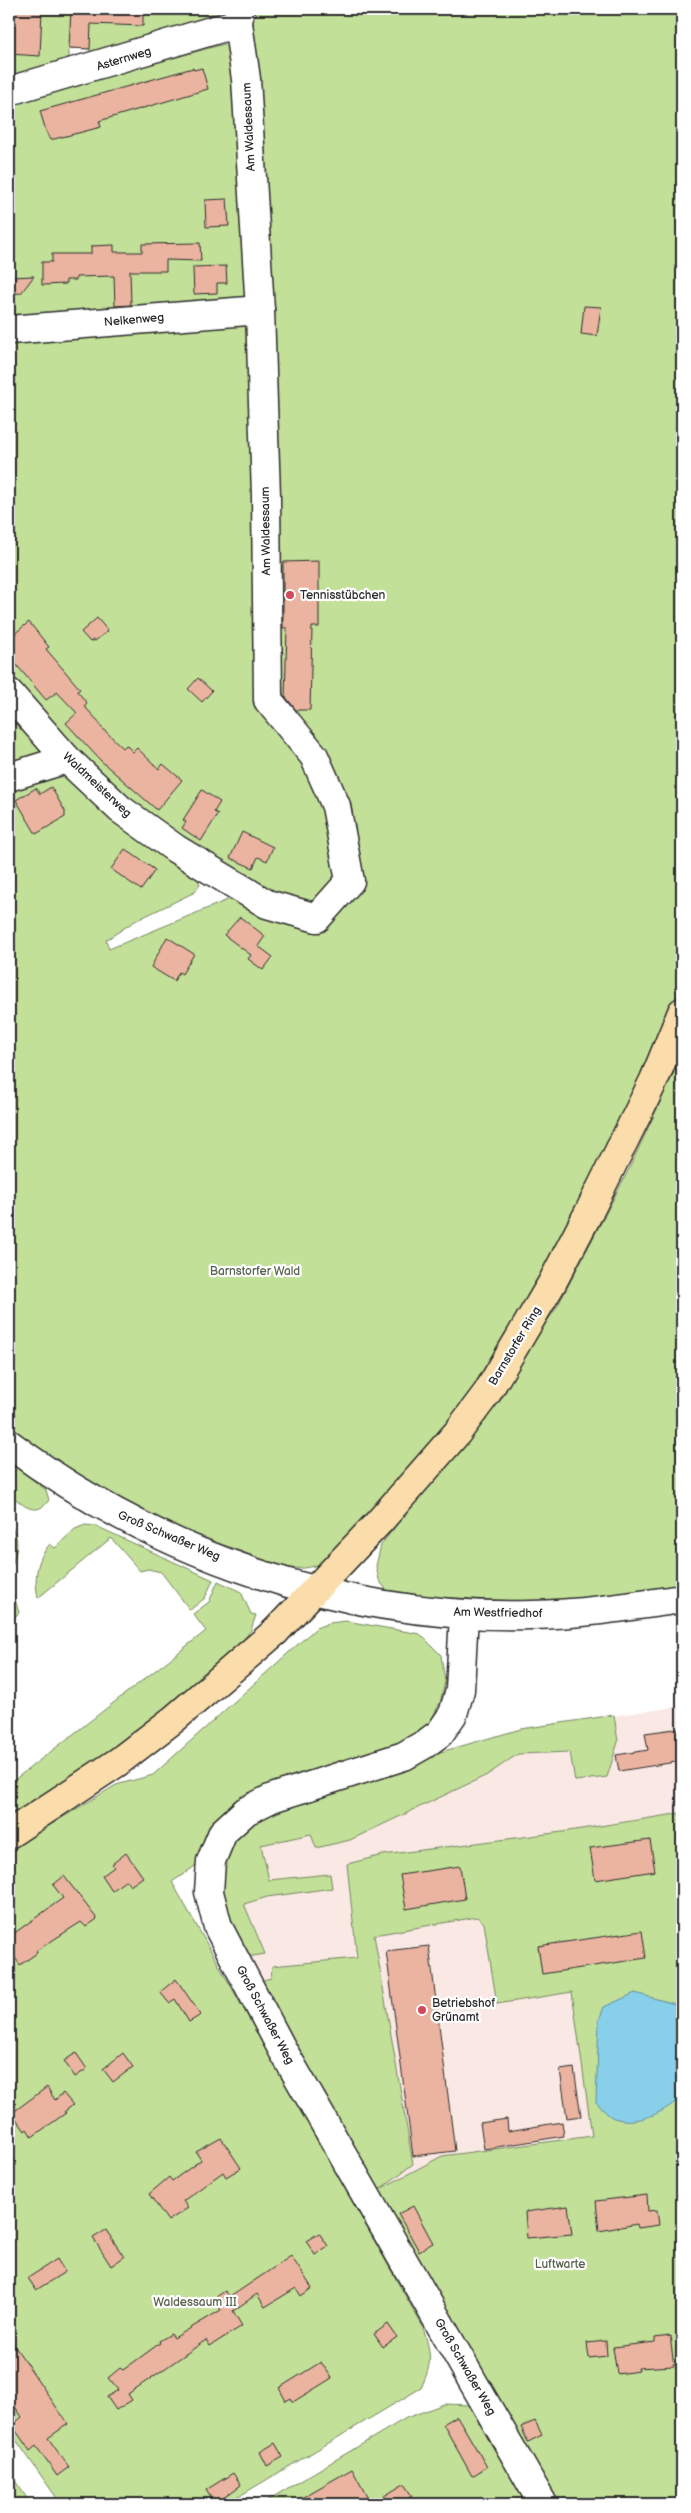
<svg xmlns="http://www.w3.org/2000/svg" width="691" height="2513" font-family="'Balsamiq Sans',sans-serif">
  <rect width="100%" height="100%" fill="#fff"/>
  <filter id="ink" filterUnits="userSpaceOnUse"><feTurbulence type="fractalNoise" baseFrequency=".02" numOctaves="2"/><feDisplacementMap in="SourceGraphic" scale="10" xChannelSelector="R" yChannelSelector="G"/><feConvolveMatrix kernelMatrix="1 2 1 2 8 2 1 2 1" color-interpolation-filters="sRGB"/></filter>
  <g filter="url(#ink)">
    <path fill="#f9e8e3" d="M682,1706V2127L376,2191L251,1965L225,1909L236,1831L521,1729Z"/>
    <g fill="#c2e098" stroke="#768662" fill-rule="evenodd">
      <path d="M9,9H222L197,21L90,56V49L69,48V61L9,78Z"/>
      <path d="M240,9H682V984L651,1060L530,1303L486,1371L439,1435L326,1562C309,1569 298,1570 280,1566L136,1512L39,1452L9,1429V791L39,778L70,773L197,877L200,885L195,892L135,921L106,940L109,949L242,894L293,924L318,932L307,908L252,883L129,804L60,731L9,672V330L260,310Z"/>
      <path d="M230,44L254,305L9,323V104L220,45Z"/>
      <path d="M9,706L43,751L40,756L9,768Z"/>
      <path d="M682,1055V1588C588,1602 484,1613 390,1595L379,1580L376,1566L381,1545L459,1445L557,1307L629,1169Z"/>
      <path d="M9,1461L46,1490L49,1500C36,1519 21,1504 9,1493Z"/>
      <path d="M9,1525C21,1536 17,1551 12,1565L9,1560Z"/>
      <path d="M85,1525L96,1526L213,1580L205,1598L190,1610L161,1572L148,1569L140,1571L111,1538L38,1598C34,1578 36,1560 50,1544L55,1548L75,1529Z"/>
      <path d="M9,1579L19,1613L9,1622Z"/>
      <path d="M218,1581L241,1592L251,1614L256,1615L251,1630L244,1639C174,1706 93,1768 9,1816V1784L206,1631L193,1614L209,1602Z"/>
      <path d="M346,1621L420,1634L441,1655L445,1682L440,1703L428,1726L412,1744L365,1758L205,1847L194,1867L172,1882L423,2327C431,2354 433,2362 421,2388L226,2504H61L9,2430V1850L116,1785L153,1775L316,1628L329,1623Z"/>
      <path d="M614,1715L618,1742L607,1777L575,1781L570,1752L518,1754L487,1775L350,1840L316,1848L311,1834L261,1845L269,1880L330,1874L332,1888L267,1897L244,1904L265,1954L247,1957L225,1909L220,1876L236,1831L267,1813L430,1755L521,1729Z"/>
      <path d="M682,1813V2504H552L259,1981L271,1978L272,1966L357,1958L347,1864L383,1855L562,1832ZM477,1917L484,1923L497,2004L572,1992L592,2136L442,2156L380,2189L413,2164L374,1935Z"/>
      <path d="M444,2404L469,2405L526,2504H261L406,2418Z"/>
      <path d="M9,2472L31,2504H9Z"/>
    </g>
    <path fill="#88cfea" stroke="#638d9e" d="M635,1993L675,2004L682,2013V2095C668,2112 636,2126 614,2118C608,2116 601,2107 596,2102L599,2020L604,2007Z"/>
    <g fill="#ebb4a1" stroke="#2b2b2b">
      <path d="M9,9H42L40,56L9,54Z"/>
      <path d="M71,9H143V26L91,24L90,49L69,48Z"/>
      <path d="M193,68L194,70L202,68L208,89L99,121L101,127L82,132L50,140L46,131L40,111Z"/>
      <path d="M227,199L229,226L206,227L205,200Z"/>
      <path d="M200,243L201,261L166,260V271H130L131,305L115,306L114,276L76,277V280H66V284L42,285V262H52V254H91V246L114,245V252H142V244Z"/>
      <path d="M226,266L227,283H217V293L194,294L193,267Z"/>
      <path d="M34,276L21,293L9,294V277Z"/>
      <path d="M584,306L601,307L597,336L581,334Z"/>
      <path d="M319,561V627H312L310,710H296L285,696L287,628H283V562Z"/>
      <path d="M97,618L108,631L95,641L93,640L90,642L81,632Z"/>
      <path d="M29,622L49,647L46,649L80,689L77,691L87,703L84,706L101,724L99,725L123,748L126,745L133,752L137,748L159,769L163,764L182,780L157,810L101,761L66,723L77,713L57,692L46,700L9,656V638Z"/>
      <path d="M198,678L212,691L202,702L188,689Z"/>
      <path d="M51,787L65,811V817L36,834L16,800L36,788L40,794Z"/>
      <path d="M202,790L220,802L214,812L218,814L201,841L182,828L186,822L183,820Z"/>
      <path d="M242,832L273,847L267,861L258,857L253,868L230,858Z"/>
      <path d="M125,849L155,870L141,890L111,869Z"/>
      <path d="M240,917L265,936L258,946L273,957L263,970L248,959L251,955L224,935Z"/>
      <path d="M167,937L194,954L182,974L179,972L174,981L151,967Z"/>
      <path d="M682,1728V1761L619,1771L616,1755L648,1750L645,1733Z"/>
      <path d="M650,1840L655,1871L595,1880L590,1848Z"/>
      <path d="M126,1853L143,1877L130,1886L126,1880L112,1891L102,1876L114,1867L112,1864Z"/>
      <path d="M460,1866L465,1899L406,1909L400,1875Z"/>
      <path d="M64,1876L97,1919L86,1927L81,1922L36,1951L37,1953L20,1965L9,1949V1937L63,1898L53,1885Z"/>
      <path d="M642,1931L646,1958L542,1974L538,1946Z"/>
      <path d="M429,1946L455,2151L413,2156L386,1951Z"/>
      <path d="M176,1979L201,2015L189,2022L175,1999L169,2003L160,1992Z"/>
      <path d="M76,2053L87,2069L75,2077L64,2061Z"/>
      <path d="M123,2053L133,2067L113,2082L103,2069Z"/>
      <path d="M574,2068L581,2116L567,2118L560,2070Z"/>
      <path d="M47,2087L55,2100L63,2093L73,2105L64,2112L66,2113L32,2137L27,2129L25,2131L12,2113Z"/>
      <path d="M507,2119L508,2131L562,2122L564,2136L484,2149L480,2123Z"/>
      <path d="M221,2138L241,2168L226,2177L223,2172L183,2201L188,2208L168,2221L149,2194L169,2177L172,2181L201,2160L196,2152Z"/>
      <path d="M647,2195L648,2211L657,2210L659,2225L638,2228L637,2224L599,2231L596,2201Z"/>
      <path d="M413,2206L433,2243L419,2251L398,2214Z"/>
      <path d="M568,2206L572,2234L527,2238L525,2212Z"/>
      <path d="M106,2230L124,2257L111,2266L93,2238Z"/>
      <path d="M319,2233L328,2246L315,2255L306,2241Z"/>
      <path d="M291,2256L312,2288L301,2296L296,2288L265,2307L257,2294L233,2311L242,2326L210,2346L206,2340L128,2394L132,2400L116,2410L107,2397L118,2390L108,2378L120,2368L123,2370L160,2343L159,2341L171,2334L174,2338L221,2310L213,2299L225,2291L230,2297Z"/>
      <path d="M57,2259L65,2272L36,2290L28,2278Z"/>
      <path d="M388,2324L397,2337L383,2347L374,2334Z"/>
      <path d="M670,2336L674,2366L638,2368L639,2371L617,2374L613,2347L655,2342V2338Z"/>
      <path d="M9,2338L68,2424L48,2438L69,2467L57,2476L36,2446L30,2451L12,2425L22,2417L9,2398Z"/>
      <path d="M606,2341L607,2356L589,2358L587,2343Z"/>
      <path d="M321,2362L332,2378L293,2402L291,2398L286,2401L279,2388Z"/>
      <path d="M457,2416L487,2467L472,2476L443,2424Z"/>
      <path d="M535,2421L542,2435L528,2442L521,2427Z"/>
      <path d="M275,2443L283,2457L267,2466L260,2452Z"/>
      <path d="M352,2469L371,2504L404,2484L412,2496L398,2504H291Z"/>
      <path d="M233,2473L241,2485L215,2504L206,2490Z"/>
    </g>
    <g fill="none" stroke-linecap="round" stroke-linejoin="round">
      <defs>
        <g id="minor">
          <path d="M9,91L238,23"/>
          <path d="M9,330L260,310"/>
          <path d="M9,693L67,759L120,809L176,849L267,904L317,918L350,881L336,806L314,756L268,700L266,496L260,310L246,79L238,23L240,9"/>
          <path d="M9,777L67,759"/>
          <path d="M9,1444C157,1555 345,1620 532,1615C582,1614 633,1606 682,1599"/>
          <path d="M464,1614L460,1690L453,1714L440,1733L425,1744L404,1756L272,1798L246,1811L223,1832L211,1861L209,1892L218,1927L281,2047L543,2504"/>
        </g>
        <path id="major" d="M275,1632L379,1522L457,1433L487,1393L552,1283L589,1212L654,1080L682,1012"/>
        <path id="highway" d="M9,1834L118,1762L174,1719L275,1632"/>
      </defs>
      <use href="#minor" stroke="#2b2b2b" stroke-width="31"/>
      <use href="#major" stroke="#2b2b2b" stroke-width="31"/>
      <use href="#highway" stroke="#2b2b2b" stroke-width="31"/>
      <use href="#minor" stroke="#fff" stroke-width="28"/>
      <use href="#major" stroke="#faddab" stroke-width="28"/>
      <use href="#highway" stroke="#faddab" stroke-width="28"/>
    </g>
  </g>
  <g fill="#d1495b" stroke="#fff" stroke-width="2">
    <circle cx="290" cy="595" r="5"/>
    <circle cx="422" cy="2010" r="5"/>
  </g>
  <g text-anchor="middle" dominant-baseline="central" stroke-width="4.5" stroke-linejoin="round" paint-order="stroke">
    <g font-size="12" fill="#2b2b2b" stroke="#fff">
      <text transform="translate(124 59) rotate(-17)">Asternweg</text>
      <text transform="translate(249 127) rotate(-93)">Am Waldessaum</text>
      <text transform="translate(134 320) rotate(-5)">Nelkenweg</text>
      <text transform="translate(266 531) rotate(-91)">Am Waldessaum</text>
      <text transform="translate(97 785) rotate(43)">Waldmeisterweg</text>
      <text transform="translate(515 1346) rotate(-59)">Barnstorfer Ring</text>
      <text transform="translate(169 1536) rotate(23)">Groß Schwaßer Weg</text>
      <text transform="translate(498 1613) rotate(1)">Am Westfriedhof</text>
      <text transform="translate(265 2015) rotate(62)">Groß Schwaßer Weg</text>
      <text transform="translate(465 2367) rotate(60)">Groß Schwaßer Weg</text>
    </g>
    <g font-size="12" fill="#2b2b2b" stroke="#fff" text-anchor="start">
      <text x="300" y="595">Tennisstübchen</text>
      <text x="432" y="2003">Betriebshof<tspan x="432" dy="14">Grünamt</tspan></text>
    </g>
    <g font-size="12" fill="#58614c" stroke="#fff">
      <text x="255" y="1271">Barnstorfer Wald</text>
      <text x="560" y="2264">Luftwarte</text>
      <text x="195" y="2302">Waldessaum III</text>
    </g>
  </g>
  <rect width="691" height="2513" fill="none" stroke="#fff" stroke-width="30"/>
  <rect x="15" y="15" width="661" height="2483" fill="none" stroke="#2b2b2b" stroke-width="2" filter="url(#ink)"/>
</svg>
